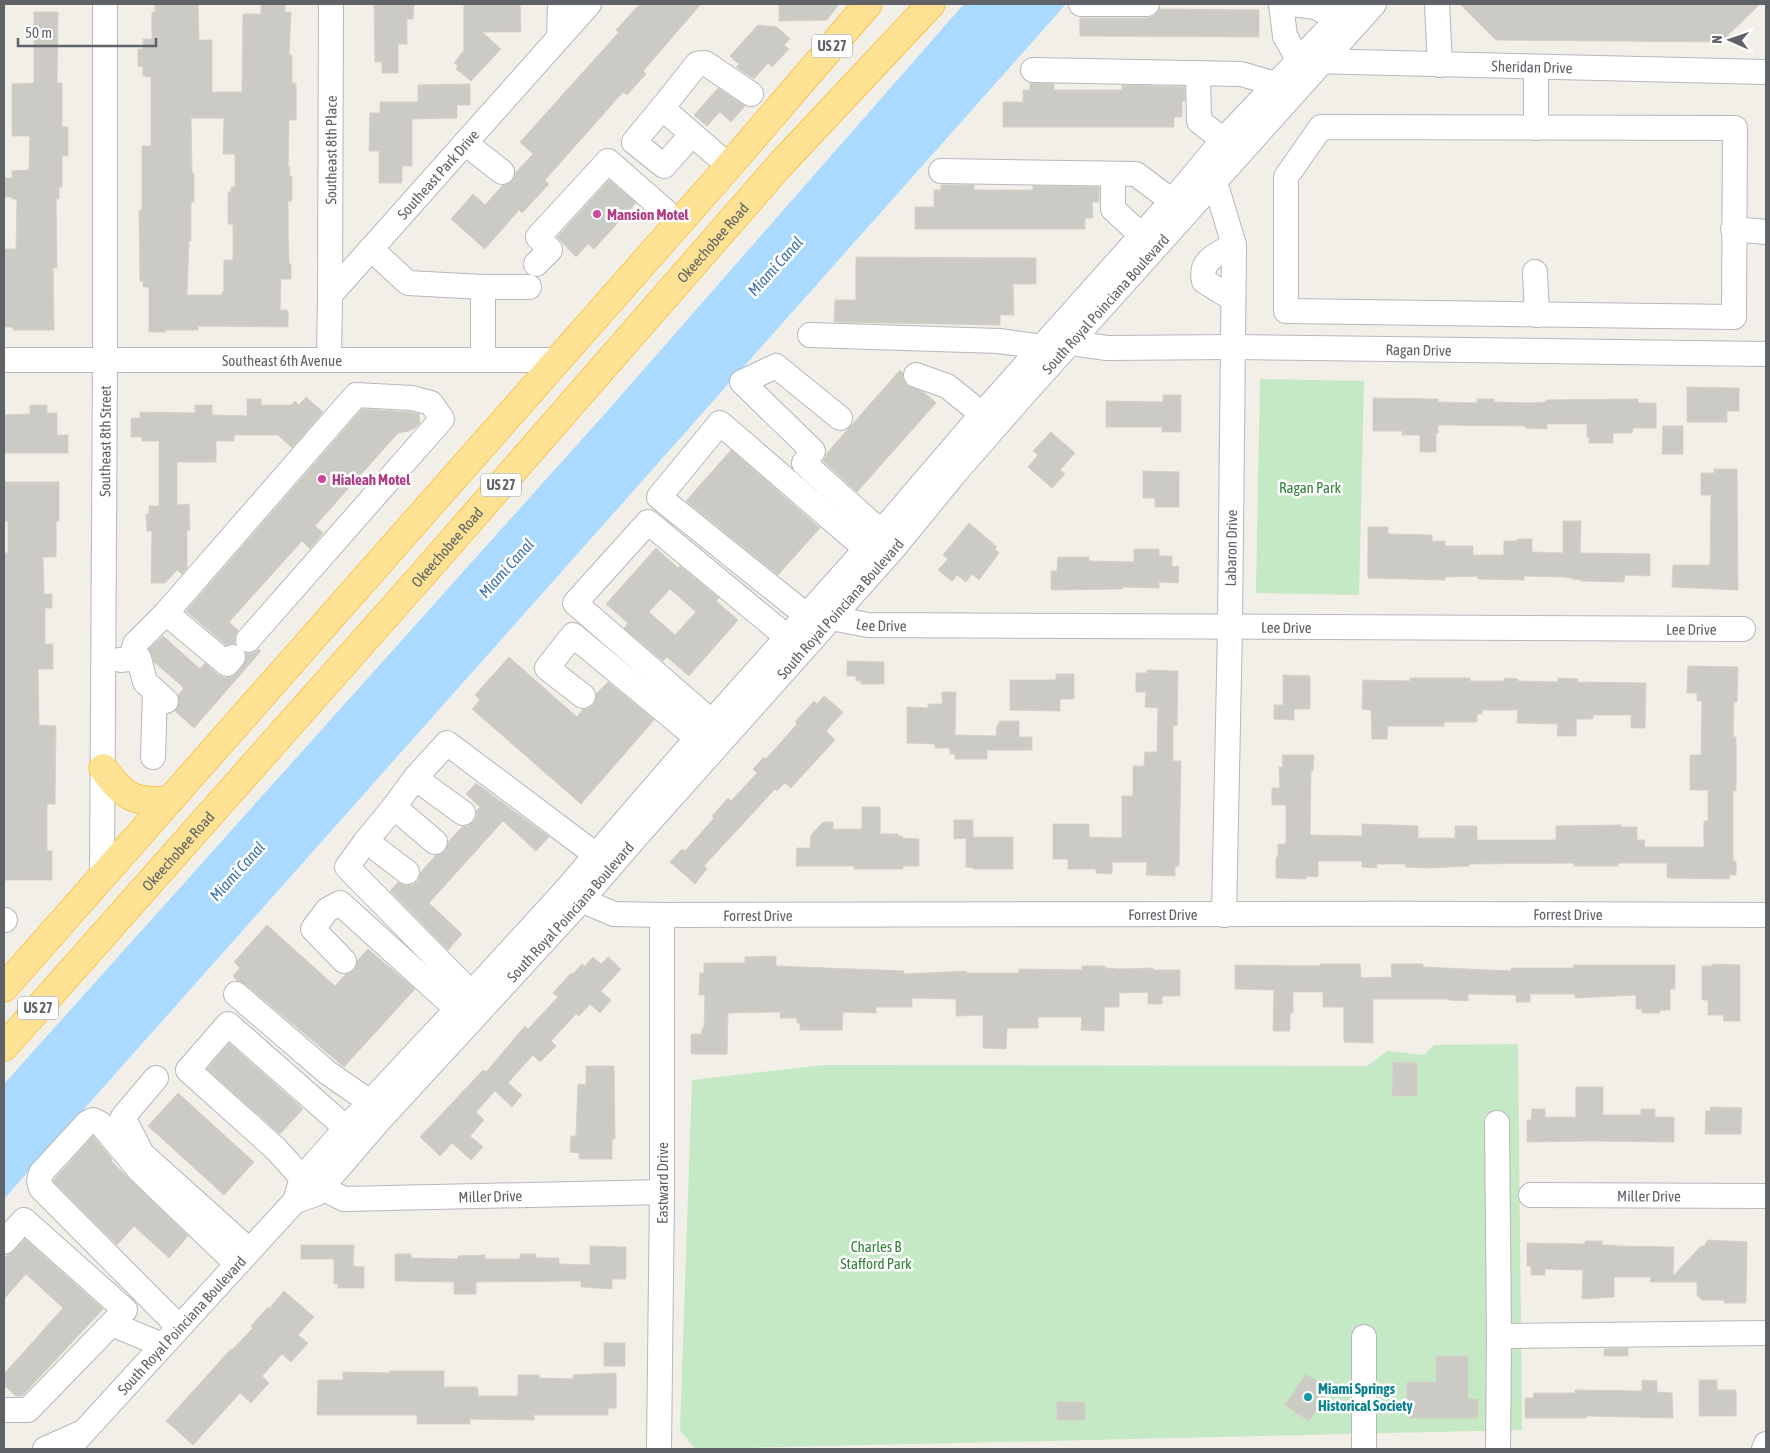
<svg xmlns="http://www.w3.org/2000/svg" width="1770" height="1453" font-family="'Asap Condensed',sans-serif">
  <rect width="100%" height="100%" fill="#f1efe8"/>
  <g fill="#c5e8c5">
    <path d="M1260,379L1364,381L1359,595L1256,593Z"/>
    <path d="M1518,1044L1522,1430L695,1449L680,1430L692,1080L824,1065L1367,1066L1387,1051L1424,1055L1434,1045Z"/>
  </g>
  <path fill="#aadaff" d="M964,4H1066L4,1199V1084L610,408Z"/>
  <g fill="#cccac5" stroke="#d6d1c6" fill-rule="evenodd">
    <path d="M155,4H198L199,40H212V92H242L243,14H261V4H285V12H291L289,55H292V83H296V120H289L288,167H290L289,176H292V201H288V229L289,264H291V279H281L280,310H288V327L198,326V330H166V332H149V287H143V281H140L139,210H142V146H151V77L143,76V67L138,66V49H143V39H152V12H155ZM191,118H224L223,154H235V187H231V192H228V224H233V260H224V292H222V295H187L189,241H191V202H194V173H192Z"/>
    <path d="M374,4H414L413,19H407V44H398V73H382V62H375Z"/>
    <path d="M464,4H520L521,32H482L501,49L471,81L456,69L458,66L454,63L464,50Z"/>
    <path d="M640,4H701L643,71L646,74L627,95L623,92L545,180L549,184L522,213L519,210L485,249L451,219L473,194L485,205L503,185L512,181L516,172L533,154L520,142L619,32L616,30Z"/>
    <path d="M779,4H839L827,20L779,21Z"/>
    <path d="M1460,4H1760L1721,42L1496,40Z"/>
    <path d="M1159,9L1259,10V37L1080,36V18H1147L1154,16Z"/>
    <path d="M34,12H58L57,83H62V127H68V156H62V187H59V199H56L57,268H53L54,330H13V327H4V249H16L17,199H12V197H5V178H12V171L29,170L30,136H12V84L34,83Z"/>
    <path d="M758,25L777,27L790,39L784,45L789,49L772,67L768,63L754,79L736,67L739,64L730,56Z"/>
    <path d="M1030,83L1054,84V90H1122V85L1185,87V101H1182V117H1174V127H1003V102H1023V90H1030Z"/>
    <path d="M470,84V105H457V118L412,119V166H402V183H379V151H369L370,113H380V102H418V85Z"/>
    <path d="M718,88L745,106L731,122L720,112L707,126L694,115Z"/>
    <path d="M609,180L636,203L594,249L588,244L576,257L557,237Z"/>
    <path d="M941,185H974V190H1033V186L1099,187V202H1092L1093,218H1085V229H915V207H934V190H941Z"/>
    <path d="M856,257L1036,258V284H1013L1014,315H1000V325L834,322L835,300H856Z"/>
    <path d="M900,370L903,373V378L906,384L925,393L936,403L857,492L823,461L827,453Z"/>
    <path d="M1687,387L1739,388V411H1727V422H1687Z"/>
    <path d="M1163,395H1181V432H1162V427H1106V401L1163,402Z"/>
    <path d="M306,397L323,412L292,448L278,435H234V441H216V462H177V505L189,504L190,530H187V568L182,574L177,570L165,583H151L152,531H147L146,514H149V506H159V441H142V437H131V418H140V412L195,413V405H212V415L247,416V399H261V405H291L295,401L299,405Z"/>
    <path d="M1373,398L1438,399V402L1477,403V399H1494V402L1529,403L1546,402V400L1638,399V403H1656V428H1633L1632,433H1613V443H1589V437L1587,438V424H1547V429L1525,428V426L1438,425V433H1436V452H1420V435H1402V431H1373Z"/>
    <path d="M30,405H47V413H57V435H68V453H4V415L30,414Z"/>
    <path d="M362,409L410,412L419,414L420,423L415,428L409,431L398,433L315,526L323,533L310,549L302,541L229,622L238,630L235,637V643L226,645L186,611Z"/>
    <path d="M1663,426H1683V454H1662Z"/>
    <path d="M1051,432L1075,453L1060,470L1065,474L1052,488L1028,467L1038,455L1033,451Z"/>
    <path d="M731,450L820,528L778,575L686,501Z"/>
    <path d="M1714,469H1737L1738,590L1672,587L1673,565H1710L1711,495H1701V473H1714Z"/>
    <path d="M1143,471L1179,472V507H1155V498H1143Z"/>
    <path d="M4,482H59V521H56V557H43L44,594H52V608H45V644H53V669H38L39,725L56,726L55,804H47V851H52V880H4V553H8V521H4Z"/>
    <path d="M1563,521H1581L1580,553L1650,554V576L1625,575L1624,582L1581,581V580L1572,579V578L1565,577L1524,576V580L1478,579V576L1445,577V580L1368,578V527H1388V534L1432,535V541H1445V546H1473V555H1504V541H1517V539H1532V552L1563,553Z"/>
    <path d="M969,523L997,547L995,549L999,553L979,580L972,574L966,582L957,575L952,581L938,570L948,559L943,555Z"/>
    <path d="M656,548L678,568L680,566L719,598L716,601L738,620L689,676L667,657L663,661L624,628L628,623L606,604ZM670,589L696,612L675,635L649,612Z"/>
    <path d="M1134,549H1159V556H1172V567L1179,566L1178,583L1159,582V588L1123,587V589L1051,590V571H1057L1058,557H1089V561L1134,562Z"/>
    <path d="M163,636L200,669L205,663L218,675L225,678L232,677L237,673L246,660V654L253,653L259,649L261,651L194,728L175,711L179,703L178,695L184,688L154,662L149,649Z"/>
    <path d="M509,657L577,717L583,709L589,708L594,705L596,694L608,682L654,720L581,804L472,709L480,700L475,695Z"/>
    <path d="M847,661L884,662V684H861V681H856V676H847Z"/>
    <path d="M1688,666L1738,667L1737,702H1734L1733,737H1736V791L1733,790V861H1736V875H1730L1729,879L1667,878V863H1618V866H1574V863L1469,864V866L1430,868L1406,867V864H1376L1377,868L1362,867V861H1318V877L1306,876V879L1276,878V857H1278V844H1286V805H1272V788H1280L1279,767H1283L1282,755H1314L1313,771H1311L1310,835L1362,836V824L1418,826V838H1455V826H1477V840H1556V826L1621,825V827H1637V840H1645L1644,847H1704V821H1708V790H1690V755H1701L1702,701H1697V693H1687Z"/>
    <path d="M1147,670L1178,671L1177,726L1173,725V761H1181L1179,866H1175V876L1146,875L1147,862H1112V874L1096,873V869H1068V859H1053V824H1089V837L1122,838V796H1133V766H1144L1145,752H1157L1158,708L1145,707L1146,692H1136V673H1147Z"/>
    <path d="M1056,674H1074V699H1060V711L1010,710V680H1056Z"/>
    <path d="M1283,675L1310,676V709H1294V720L1274,719V705H1283Z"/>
    <path d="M1410,678H1470V681H1504V678L1518,679V681L1558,682V678L1578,679L1577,682L1646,683L1645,728H1631V715H1593V719H1576V736H1557L1558,724L1517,723L1518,710H1482V714H1477V722H1444V726H1388L1387,739H1372L1371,710L1362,709L1363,680L1410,681Z"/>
    <path d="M942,692H956L955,735L996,736L997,725H999V721H1019V737H1032V750H987V759H955V754H950V748H935V744L907,743V707L928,708V704H942Z"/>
    <path d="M824,696L843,712L826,731L835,740L791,788L785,783L777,791L775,789L704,866L707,869L695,884L670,862L682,849L685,851L714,818L712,816L728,798L731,801L757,773L753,769L764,757L766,759L797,724L795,722L814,701L817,704Z"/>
    <path d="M476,783L549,837L536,851L503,821L429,903L462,934L448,950L390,891L398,882L406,886L412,885L418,881L421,872L436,855L445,851L448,842L462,827L468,826L474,821L477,815L476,811L480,807L466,794Z"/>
    <path d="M862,807H880V834H898V836H902V838L919,839V866H903V869H854V866H796L797,848H810L811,835L823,822H833V829H862Z"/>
    <path d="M954,820H973V837H1013V869H974V868L966,867V838L954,839Z"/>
    <path d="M267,925L335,986L346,974L354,970L357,961L368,949L415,989L344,1067L245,984L237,981L233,976L240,968L234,962Z"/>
    <path d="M776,956V966L904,971V974L966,971V973H1019V969L1082,970V966H1105V968L1119,969L1153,968V970H1180V996H1162V1004H1148V992L1119,993V1007H1104V1031L1081,1030L1082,1017H1038V1028H1007L1006,1049L983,1048V1015L956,1016V999L912,998V1007H876V1013L843,1012L842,1030H800V1023H797V1018H780V1012L728,1013L727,1054H691V1034H702V1028H704L705,995H699L700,973H704V963H745V957Z"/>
    <path d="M593,957L601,964L608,957L621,969L601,991L611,1000L600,1013L590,1004L579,1016L576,1014L551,1041L556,1046L540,1062L533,1055L508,1083L522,1095L512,1107L495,1091L476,1112L484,1120L470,1136L483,1147L471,1160L452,1143L440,1156L420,1137L483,1070L486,1072L525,1026L528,1029L558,997L553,993L571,973L573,974L582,964L585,966Z"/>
    <path d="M1320,964H1360L1361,978L1392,977L1391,964H1423V967L1511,971V968H1574V965H1675V989H1670V1010H1660V1013H1642V1009H1636V995L1575,998V994H1530V1002H1516V995L1468,994V1001L1449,1000V999H1373V1043L1344,1042V1008L1343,1007H1323V992H1293V1013H1290V1031H1273L1274,990L1235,989V965L1320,966Z"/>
    <path d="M1712,964L1740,965V1021H1724L1723,1015H1708V1000H1702V966H1712Z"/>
    <path d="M229,1043L303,1109L280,1134L207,1069Z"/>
    <path d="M1393,1062L1417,1063V1096H1392Z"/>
    <path d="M586,1066H614L615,1139H612V1159H579V1153L570,1152L571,1136H576L578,1084L586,1085Z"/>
    <path d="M1576,1087H1603V1115H1641V1109H1655V1117H1674V1142L1591,1141L1527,1142V1120H1531L1532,1109H1545V1117H1576Z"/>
    <path d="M178,1093L254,1162L224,1195L148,1126Z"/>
    <path d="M1711,1107L1742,1108L1741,1134H1705L1706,1111H1710Z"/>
    <path d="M93,1136L112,1159L111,1161L188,1236L169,1258L134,1226L117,1245L53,1181Z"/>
    <path d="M25,1239L103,1309L22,1396H16L4,1385V1374L63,1308L26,1274L4,1299V1258L14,1251Z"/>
    <path d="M1708,1240L1747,1242L1746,1303H1724V1300H1702L1697,1295V1282H1650L1651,1277H1614V1297L1582,1299L1583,1270L1545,1269V1275H1531V1266H1527V1243L1585,1244V1241H1602V1245H1615V1246L1674,1247L1673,1276L1701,1246H1704Z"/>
    <path d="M301,1245H354L353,1266L364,1267V1288H338V1284H334V1259H301Z"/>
    <path d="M590,1246L626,1247V1279H612V1289L581,1287V1281L476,1282V1294H454V1282L395,1281V1254H411V1258L458,1259V1256L485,1255V1259H520V1254H536V1258H559V1264L590,1265Z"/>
    <path d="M284,1291L314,1317L298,1335L308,1343L291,1362L282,1354L262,1376L269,1383L251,1403L240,1393L193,1445L166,1421L231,1349L232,1350L253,1328L251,1326L268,1307L269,1309Z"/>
    <rect x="604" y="1343" width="21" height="23"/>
    <path d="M1628,1348V1356H1604V1349Z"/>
    <path d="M1436,1356H1468V1399H1478V1418H1407V1382H1436Z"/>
    <path d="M390,1371H444V1387H477V1389H478V1396H518V1375H539V1378L573,1379V1375L616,1373V1408H608V1415H534V1420L470,1419V1424H417V1415H317L318,1380H343V1372L390,1373Z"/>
    <path d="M1306,1374L1330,1390L1309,1421L1285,1405Z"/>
    <path d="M1642,1380L1657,1381V1392L1672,1393L1673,1418L1586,1416V1418H1525V1398H1533L1534,1393H1575V1390L1642,1391Z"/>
    <path d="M1699,1380H1717V1390H1736V1416H1699Z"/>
    <rect x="1057" y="1402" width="28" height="18"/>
  </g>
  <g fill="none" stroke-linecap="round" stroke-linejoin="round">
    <defs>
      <g id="minor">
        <path d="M1081,4H1147"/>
        <path d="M1281,4L1285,36L1299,61"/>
        <path d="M1292,4L1316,7L1337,19"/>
        <path d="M1437,4L1440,65"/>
        <path d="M559,37L560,4"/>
        <path id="s1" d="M1311,61L1766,72"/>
        <path d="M1033,70L1241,74L1276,84"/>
        <path d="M1198,73L1199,121L1223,140"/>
        <path d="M662,108L697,64L705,63L751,94"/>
        <path d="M1321,127L1735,128L1734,317L1286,311V177Z"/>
        <path d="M1536,128V67"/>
        <path d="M692,134L664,166L634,142L662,108L729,166"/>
        <path d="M465,143L502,172"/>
        <path d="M941,171L1136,174L1172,201"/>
        <path d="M1113,174V209L1141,235"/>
        <path d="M1215,182L1234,245L1230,626L1224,915"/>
        <path d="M1733,229L1766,232"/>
        <path d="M371,249L408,283L483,287V359"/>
        <path d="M536,264L550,250L538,237L608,161L679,223"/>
        <path d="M1535,272L1537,315"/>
        <path d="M483,287H529"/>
        <path id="s2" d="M330,295L331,4"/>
        <path d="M1233,299L1204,281C1199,260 1218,254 1234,245"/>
        <path d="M810,335L999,341L1043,347"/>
        <path id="s3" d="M1071,343L1107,348L1233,347L1766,354"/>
        <path id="s4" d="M329,359L330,295L589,4"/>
        <path id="s5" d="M4,360H559"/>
        <path d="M916,375L947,386L982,414"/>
        <path d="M840,418L776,366L742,382L813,451L804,463L881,532"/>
        <path d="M166,613L356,395L412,398L431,403L442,419L248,640"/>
        <path d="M806,615L659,497L720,423L866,549"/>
        <path id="s6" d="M831,618L868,625L1743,629"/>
        <path d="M131,659L135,644L166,613L227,664L233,657"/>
        <path d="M120,660L139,658L145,682L166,701"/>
        <path d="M583,696L547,668L573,635L697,738"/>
        <path d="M712,722L575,603L648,522L787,637"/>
        <path d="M153,757L155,692"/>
        <path d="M415,778L394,807L435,842"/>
        <path d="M394,807L366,841L407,872"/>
        <path d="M463,813L415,778L447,743L596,855"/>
        <path d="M366,841L347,867L471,993"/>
        <path id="s7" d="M102,877L105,360V4"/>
        <path id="s8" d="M567,894L614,914L662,915C1030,915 1398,912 1766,915"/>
        <path d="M4,920H5"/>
        <path d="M344,961L313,929L327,910L340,903L457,1009"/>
        <path d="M236,994L328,1073L370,1102"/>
        <path d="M156,1078L123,1117L142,1154L249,1250"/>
        <path d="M1497,1123L1499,1336L1498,1449"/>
        <path d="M302,1178L276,1149L188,1070L228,1024L346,1128"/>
        <path id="s9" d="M322,1188L344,1199L662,1192"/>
        <path id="s10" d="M1531,1195L1766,1196"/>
        <path id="s11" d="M295,1201L316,1194L378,1122L581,901L636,837L893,549L956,472L1025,393L1374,4"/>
        <path d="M4,1242L24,1220L125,1310L28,1410H4"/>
        <path d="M112,1324L162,1345"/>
        <path d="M179,1327L41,1188L39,1181L41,1173L87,1123L93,1120L101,1124L140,1171L237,1264"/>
        <path d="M1499,1336L1766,1333"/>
        <path d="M45,1449L81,1433"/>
        <path id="s12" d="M68,1449L295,1201L302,1178L346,1128L457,1009L563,893L697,738L881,532L982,414L1172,201L1223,140L1352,4"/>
        <path id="s13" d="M659,1449L662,1192V915"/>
        <path d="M1364,1449V1337"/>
        <path d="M1764,1449L1766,1444"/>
      </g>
      <g id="highway">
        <path d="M103,768C124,797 132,802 169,801"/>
        <path d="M4,988L729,166L868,4"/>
        <path id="s14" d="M4,1047L424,573L780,165L931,4"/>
      </g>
    </defs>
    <use href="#minor" stroke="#b5b8bc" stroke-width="26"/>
    <use href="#highway" stroke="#f9ab00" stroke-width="29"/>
    <use href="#minor" stroke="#fff" stroke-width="24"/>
    <use href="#highway" stroke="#fde293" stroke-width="28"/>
  </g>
  <g fill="#d1479c" stroke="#fff" stroke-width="2">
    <circle cx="597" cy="214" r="5"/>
    <circle cx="322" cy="479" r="5"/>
  </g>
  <circle fill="#0f9aa8" stroke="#fff" stroke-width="2" cx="1308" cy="1397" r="5"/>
  <g text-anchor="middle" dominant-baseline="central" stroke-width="5" stroke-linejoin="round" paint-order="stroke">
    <g fill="#fff" stroke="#8f9295" stroke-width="1">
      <rect x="812" y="34.5" width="40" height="23" rx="4"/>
      <rect x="481" y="473.5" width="40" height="23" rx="4"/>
      <rect x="18" y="996.5" width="40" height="23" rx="4"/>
    </g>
    <g font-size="14" font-weight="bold" fill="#5f6368">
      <text x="832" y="46">US 27</text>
      <text x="501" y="485">US 27</text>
      <text x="38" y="1008">US 27</text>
    </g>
    <g font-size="15" fill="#5f6368" stroke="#fff">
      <text stroke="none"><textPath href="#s1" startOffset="221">Sheridan Drive</textPath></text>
      <text stroke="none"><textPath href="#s2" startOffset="145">Southeast 8th Place</textPath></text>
      <text stroke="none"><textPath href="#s4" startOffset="226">Southeast Park Drive</textPath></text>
      <text stroke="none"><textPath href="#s14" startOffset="1072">Okeechobee Road</textPath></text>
      <text stroke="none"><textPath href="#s11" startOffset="1212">South Royal Poinciana Boulevard</textPath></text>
      <text stroke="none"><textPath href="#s3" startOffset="348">Ragan Drive</textPath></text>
      <text stroke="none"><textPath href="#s5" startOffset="278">Southeast 6th Avenue</textPath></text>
      <text stroke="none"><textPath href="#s7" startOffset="436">Southeast 8th Street</textPath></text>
      <text stroke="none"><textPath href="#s14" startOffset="668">Okeechobee Road</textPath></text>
      <text transform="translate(1231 548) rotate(-89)">Labaron Drive</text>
      <text stroke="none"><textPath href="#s11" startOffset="808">South Royal Poinciana Boulevard</textPath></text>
      <text stroke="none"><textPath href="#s6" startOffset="51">Lee Drive</textPath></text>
      <text stroke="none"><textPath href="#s6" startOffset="456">Lee Drive</textPath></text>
      <text stroke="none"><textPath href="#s6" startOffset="861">Lee Drive</textPath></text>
      <text stroke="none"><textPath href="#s14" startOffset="262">Okeechobee Road</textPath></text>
      <text stroke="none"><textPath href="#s11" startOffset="402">South Royal Poinciana Boulevard</textPath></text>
      <text stroke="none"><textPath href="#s8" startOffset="1005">Forrest Drive</textPath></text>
      <text stroke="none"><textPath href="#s8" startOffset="195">Forrest Drive</textPath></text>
      <text stroke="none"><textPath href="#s8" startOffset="600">Forrest Drive</textPath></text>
      <text stroke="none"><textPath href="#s13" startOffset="266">Eastward Drive</textPath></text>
      <text stroke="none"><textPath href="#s9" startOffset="171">Miller Drive</textPath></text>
      <text stroke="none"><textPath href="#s10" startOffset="118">Miller Drive</textPath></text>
      <text stroke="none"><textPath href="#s12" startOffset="168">South Royal Poinciana Boulevard</textPath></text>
    </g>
    <g font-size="15" font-weight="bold" fill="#b23c85" stroke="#fff" text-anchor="start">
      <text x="607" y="214">Mansion Motel</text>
      <text x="332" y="479">Hialeah Motel</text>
    </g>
    <g font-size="15" fill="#348238" stroke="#fff">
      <text x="1310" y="487">Ragan Park</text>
      <text x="876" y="1246">Charles B<tspan x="876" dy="17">Stafford Park</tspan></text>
    </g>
    <g font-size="15" font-weight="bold" fill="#0d838f" stroke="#fff" text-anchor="start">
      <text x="1318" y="1388">Miami Springs<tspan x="1318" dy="17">Historical Society</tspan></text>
    </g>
    <g font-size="16" font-style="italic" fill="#4174aa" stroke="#fff">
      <text transform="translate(775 266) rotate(-48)">Miami Canal</text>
      <text transform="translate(506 568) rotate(-48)">Miami Canal</text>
      <text transform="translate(237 871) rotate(-48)">Miami Canal</text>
    </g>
  </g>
  <rect width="1770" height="1453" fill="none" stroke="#5f6368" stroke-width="10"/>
  <g transform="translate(1730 40) rotate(272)" stroke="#ffffff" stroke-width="4" paint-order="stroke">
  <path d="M0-4L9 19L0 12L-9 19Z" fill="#5f6368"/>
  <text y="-8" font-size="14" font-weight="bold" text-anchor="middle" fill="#5f6368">N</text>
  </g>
  <path d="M18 38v8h138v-8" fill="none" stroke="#5f6368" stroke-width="2.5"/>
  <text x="25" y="38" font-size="15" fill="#5f6368" stroke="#ffffff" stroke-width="4" paint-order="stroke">50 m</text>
</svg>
